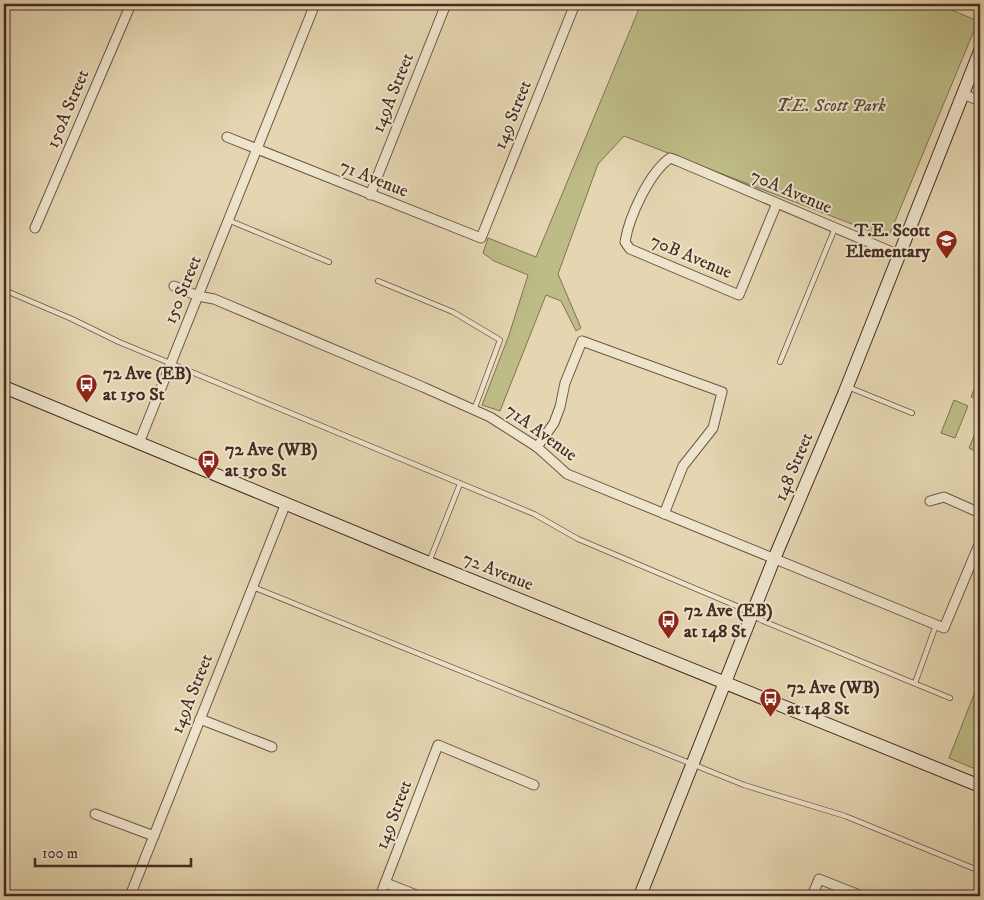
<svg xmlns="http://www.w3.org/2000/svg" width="984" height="900" font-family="'IM FELL DW Pica',serif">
  <rect width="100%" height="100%" fill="#e5d6b1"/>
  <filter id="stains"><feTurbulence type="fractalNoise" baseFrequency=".004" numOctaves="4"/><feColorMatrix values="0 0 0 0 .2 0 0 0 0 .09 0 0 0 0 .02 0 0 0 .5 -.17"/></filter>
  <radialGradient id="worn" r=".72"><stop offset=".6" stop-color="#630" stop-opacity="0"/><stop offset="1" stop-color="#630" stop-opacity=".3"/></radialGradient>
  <g fill="#bdbb86" stroke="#817354">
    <path d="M641,4H937L978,21L888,238L624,136L598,164L558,274L581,328L576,331L561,301L546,295L500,411L482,405L509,335L528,275L494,261L483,253L488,238L536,257Z"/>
    <path d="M979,377H980V401L971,397Z"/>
    <path d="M954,400L968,406L955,438L941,433Z"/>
    <path d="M979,424L980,425L979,453L969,448Z"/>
    <path d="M980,679V771L949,758Z"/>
  </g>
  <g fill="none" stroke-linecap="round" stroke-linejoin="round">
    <defs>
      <g id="lane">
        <path d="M228,220L329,262"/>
        <path d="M378,281L453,312L500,340L474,410"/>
        <path d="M4,290L72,319L119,342L534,514L578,539L739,607L763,621L950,698"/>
        <path d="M780,362L835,228"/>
        <path d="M848,387L912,413"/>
        <path d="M429,562L460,484"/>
        <path d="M253,587L744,785L845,816L980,871"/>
        <path d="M915,683L936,625"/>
      </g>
      <g id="street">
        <path d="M963,94L980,101"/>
        <path d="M227,137L481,238L575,4"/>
        <path d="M370,195L446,4"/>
        <path d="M777,203L739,295L630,249L625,242C629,217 649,173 670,158L678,161L899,255"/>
        <path d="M35,228L131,4"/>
        <path d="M174,286L198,296L214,299L423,387L490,417L537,447L567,474L944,628L980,542"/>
        <path d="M139,443L315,4"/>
        <path d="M537,447L554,423L560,407L565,383L582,341L722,392L713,428L683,466L664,514"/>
        <path d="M930,501L944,497L980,513"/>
        <path d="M200,719L272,747"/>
        <path d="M95,814L154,836"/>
        <path d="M386,883L419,896"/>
        <path d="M130,896L286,503"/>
        <path d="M380,896L438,745L534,785"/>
        <path d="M812,896L819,879L862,896"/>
      </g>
      <g id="secondary">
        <path d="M4,387L429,563L980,786"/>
        <path d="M640,896L774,559L844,394L980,51"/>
      </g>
    </defs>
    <use href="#lane" stroke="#6d5646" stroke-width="6"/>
    <use href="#street" stroke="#6d5646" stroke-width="11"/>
    <use href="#secondary" stroke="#452b22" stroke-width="14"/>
    <use href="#lane" stroke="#eee4cc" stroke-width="4.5"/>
    <use href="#street" stroke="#eee4cc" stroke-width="9"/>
    <use href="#secondary" stroke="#eee4cc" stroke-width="12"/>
  </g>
  <defs>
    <symbol id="school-pin" viewBox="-11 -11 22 30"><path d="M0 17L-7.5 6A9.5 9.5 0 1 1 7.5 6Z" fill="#8f2418" stroke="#eee4cc"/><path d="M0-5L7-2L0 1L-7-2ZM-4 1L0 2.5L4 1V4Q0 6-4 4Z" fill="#fff"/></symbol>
    <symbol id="bus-pin" viewBox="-11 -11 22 30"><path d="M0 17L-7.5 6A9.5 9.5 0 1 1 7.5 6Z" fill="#8f2418" stroke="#eee4cc"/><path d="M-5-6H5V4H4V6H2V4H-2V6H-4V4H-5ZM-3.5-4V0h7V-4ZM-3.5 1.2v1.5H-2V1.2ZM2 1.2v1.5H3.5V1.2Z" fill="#fff"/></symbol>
  </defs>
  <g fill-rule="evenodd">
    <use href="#school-pin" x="934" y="228" width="25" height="34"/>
    <use href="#bus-pin" x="74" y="372" width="25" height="34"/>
    <use href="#bus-pin" x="196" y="448" width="25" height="34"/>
    <use href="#bus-pin" x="656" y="608" width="25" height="34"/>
    <use href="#bus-pin" x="758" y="686" width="25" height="34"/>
  </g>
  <g text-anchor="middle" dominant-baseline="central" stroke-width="4" stroke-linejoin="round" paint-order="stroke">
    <g font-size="18" fill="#452b22" stroke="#eee4cc">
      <text transform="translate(393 93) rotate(-68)">149A Street</text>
      <text transform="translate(68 109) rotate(-67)">150A Street</text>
      <text transform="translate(513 115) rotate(-68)">149 Street</text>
      <text transform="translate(374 179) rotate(22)">71 Avenue</text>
      <text transform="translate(791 192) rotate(23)">70A Avenue</text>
      <text transform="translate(691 257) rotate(23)">70B Avenue</text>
      <text transform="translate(183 290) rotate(-68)">150 Street</text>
      <text transform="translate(541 433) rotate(36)">71A Avenue</text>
      <text transform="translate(794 467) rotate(-67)">148 Street</text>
      <text transform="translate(498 572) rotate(22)">72 Avenue</text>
      <text transform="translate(192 694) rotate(-68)">149A Street</text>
      <text transform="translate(394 815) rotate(-69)">149 Street</text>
    </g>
    <g font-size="18" font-style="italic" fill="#5d4836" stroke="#eee4cc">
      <text x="831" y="106">T.E. Scott Park</text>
    </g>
    <g font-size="18" font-weight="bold" fill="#452b22" stroke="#eee4cc" text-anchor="start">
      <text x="930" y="231" text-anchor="end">T.E. Scott<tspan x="930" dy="21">Elementary</tspan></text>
      <text x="103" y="374">72 Ave (EB)<tspan x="103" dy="21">at 150 St</tspan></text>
      <text x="225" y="450">72 Ave (WB)<tspan x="225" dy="21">at 150 St</tspan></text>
      <text x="684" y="611">72 Ave (EB)<tspan x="684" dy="21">at 148 St</tspan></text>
      <text x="787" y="688">72 Ave (WB)<tspan x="787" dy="21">at 148 St</tspan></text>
    </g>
  </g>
  <rect width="984" height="900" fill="none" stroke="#e5d6b1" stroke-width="20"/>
  <rect x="5" y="5" width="974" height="890" fill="none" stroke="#452b22" stroke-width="2.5"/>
  <rect x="10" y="10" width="964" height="880" fill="none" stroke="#452b22"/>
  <path d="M35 858v8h156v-8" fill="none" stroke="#452b22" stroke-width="2.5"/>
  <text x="42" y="858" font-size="15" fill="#452b22" stroke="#eee4cc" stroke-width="4" paint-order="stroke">100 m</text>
  <rect width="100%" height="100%" filter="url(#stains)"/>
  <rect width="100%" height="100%" fill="url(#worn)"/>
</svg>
